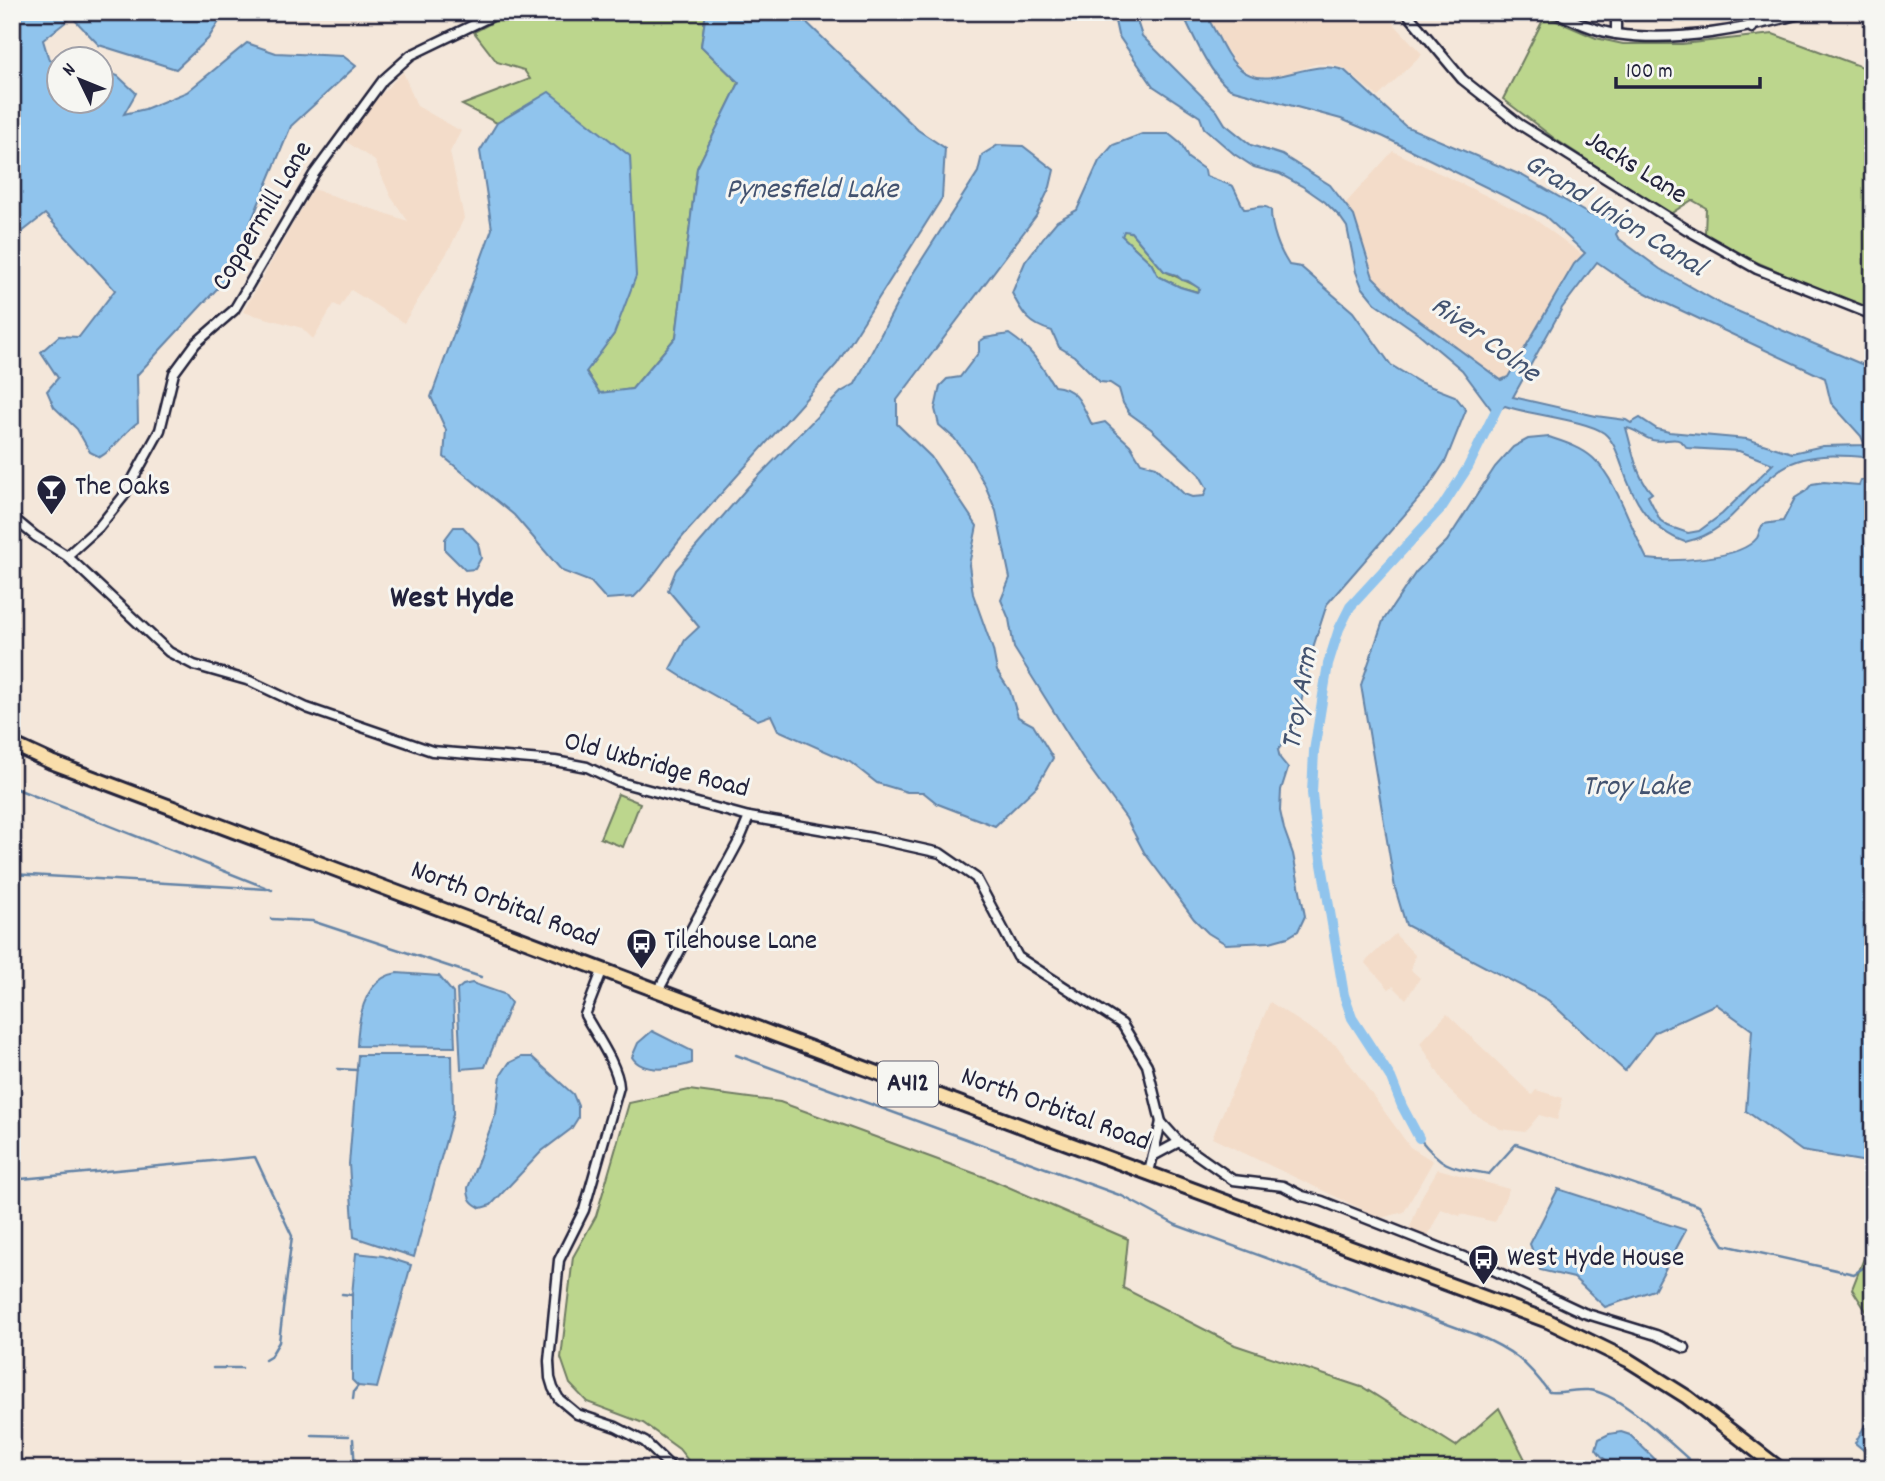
<svg xmlns="http://www.w3.org/2000/svg" width="1885" height="1481" font-family="Dekko,sans-serif">
  <rect width="100%" height="100%" fill="#f4e7da"/>
  <filter id="ink" filterUnits="userSpaceOnUse"><feTurbulence type="fractalNoise" baseFrequency=".0143" numOctaves="2"/><feDisplacementMap in="SourceGraphic" scale="14" xChannelSelector="R" yChannelSelector="G"/><feConvolveMatrix kernelMatrix="1 2 1 2 8 2 1 2 1" color-interpolation-filters="sRGB"/></filter>
  <g filter="url(#ink)">
    <g fill="#f3dcc9">
      <path d="M1214,12H1383L1422,54L1378,97L1344,68L1331,64H1316L1279,76H1255L1238,66L1226,49L1210,22Z"/>
      <path d="M403,72L417,106L461,131L450,152L464,218L450,248L404,323L351,290L340,307L334,304L313,339L302,328L243,312L313,189L408,221L391,197L375,161L344,140L359,117Z"/>
      <path d="M1393,151L1533,218L1583,255L1574,264L1508,377L1502,380L1408,312L1373,277L1368,254L1361,243L1354,216L1345,204Z"/>
      <path d="M1395,934L1415,955L1411,970L1420,978L1406,999L1393,986L1389,989L1365,962Z"/>
      <path d="M1270,1002L1337,1046L1410,1147L1433,1161L1404,1212L1381,1218L1212,1138Z"/>
      <path d="M1447,1014L1532,1095L1536,1090L1563,1098L1557,1120L1539,1115L1525,1132L1500,1129L1473,1113L1448,1089L1420,1043Z"/>
      <path d="M1438,1169L1509,1189L1495,1222L1461,1214L1460,1216L1441,1209L1428,1236L1409,1230L1422,1196Z"/>
    </g>
    <g fill="#bcd68d" stroke="#6f7c64" stroke-width="2">
      <path d="M512,12H706L701,46L739,83L697,168L676,337L632,389L600,394L586,371L614,334L549,93L497,123L462,105L530,79L524,70L497,62L474,32Z"/>
      <path d="M1545,16L1596,38L1623,44H1682L1773,34L1873,71V312L1747,258L1705,234L1706,208L1692,200L1670,214L1555,139L1503,99Z"/>
      <path d="M1124,230L1131,232L1164,271L1201,288L1198,292L1180,287L1158,276L1151,263L1122,236Z"/>
      <path d="M618,794L640,803L623,847L600,838Z"/>
      <path d="M689,1090L780,1102L990,1179L1128,1239L1123,1288L1235,1345L1364,1388L1456,1446L1499,1408L1530,1469H695L679,1449L643,1423L587,1402L570,1384L561,1358L573,1257L596,1216L629,1103Z"/>
      <path d="M1873,1235V1322L1852,1289Z"/>
    </g>
    <g fill="#90c4ed" stroke="#6483a6" stroke-width="2" fill-rule="evenodd">
      <path d="M12,12H225L208,39L176,69L99,45L72,17L43,40L49,60L59,61L60,102H102V70L118,76L136,93L124,114L145,109L187,92L247,43L276,53L343,56L356,66L291,126L228,277L137,375L138,422C124,432 115,449 100,457L90,452L77,429L54,407L47,391L58,378L41,352L59,336L79,337L115,290L45,214L12,240Z"/>
      <path d="M706,12H796L918,130L945,148L942,198L837,364L684,535C666,556 654,578 634,597L606,599L591,582L562,571L514,515L444,457L446,430L431,397L492,229L480,151L497,123L549,92L630,156L636,276L614,334L586,372L600,393L632,389L676,337L697,168L739,83L701,46Z"/>
      <path d="M1113,12H1134L1142,36L1217,111L1225,124L1251,145L1282,155L1330,185L1354,216L1373,277L1408,312L1501,380L1508,377L1574,264L1585,253L1545,216L1384,137L1341,119L1230,89C1209,74 1193,35 1182,12H1213L1210,22C1219,37 1226,57 1239,68C1268,94 1307,57 1344,70L1405,126L1523,176L1590,215L1606,212L1621,222L1620,228L1616,234L1618,238L1660,269L1723,305L1873,369V390L1870,394L1873,401V458C1842,455 1804,451 1778,471C1743,496 1731,532 1685,542C1649,529 1633,500 1622,466C1618,455 1614,441 1604,433C1586,420 1530,415 1505,406L1494,413L1462,370L1418,333L1375,303L1362,287L1356,272L1347,227L1340,217L1325,202L1302,186L1280,174L1254,167L1234,154L1204,128L1200,117L1153,86L1118,35ZM1597,262L1629,284L1661,301L1825,378L1831,403L1861,436L1865,445L1823,446L1792,453L1747,439L1669,432L1657,429L1640,418L1631,423L1626,420L1596,416L1513,397L1562,308ZM1626,428C1636,429 1642,437 1652,440C1667,444 1677,432 1687,448L1739,451L1773,464L1722,514L1699,531L1688,533L1668,526L1660,520L1648,496L1652,493C1635,475 1633,451 1626,428Z"/>
      <path d="M1142,134H1169L1181,144L1188,158L1205,170L1206,176L1233,186L1244,209C1254,209 1264,203 1271,210C1271,228 1279,250 1289,265L1301,267L1353,312L1391,365L1419,382L1455,396L1466,410L1446,460L1427,489L1327,604L1310,657L1297,724L1278,750L1280,758L1288,768L1281,790L1280,811L1284,829L1293,854L1305,916L1298,931L1288,937L1270,942L1226,944L1208,933L1194,919L1144,852L1126,818L1086,763L1014,648L1009,619L1001,600L1010,578L996,511L985,485L969,457L954,438L939,425L935,409L940,386L947,379L960,377L979,352V342L985,338L1009,334C1032,349 1040,364 1054,386C1078,388 1082,405 1092,425L1105,422L1130,445L1141,463L1156,467L1184,494L1192,497L1204,496L1207,488L1199,474L1151,429L1129,413L1123,403L1119,389L1110,383L1100,382L1074,356L1059,347L1052,331C1030,325 1022,314 1012,293L1025,262L1046,234L1057,221L1077,210L1099,161L1113,145ZM1124,231L1131,232L1164,271L1176,275L1182,280L1188,281L1200,289L1197,292L1180,287L1158,276L1151,263L1122,236Z"/>
      <path d="M998,145L1023,146L1054,170L1050,187L1036,216L897,400V424L931,457L977,526L969,565L973,594L993,650L997,671L1010,691L1018,717L1033,725L1053,758L1037,786L995,826L938,804L923,792H907L877,783L850,762L778,730L771,715L758,720C729,703 698,688 670,669L685,640L699,627L668,590L676,570L748,487L841,392L855,384L912,275L978,172L982,155Z"/>
      <path d="M1549,437C1564,442 1581,447 1593,458C1616,478 1632,531 1647,559C1672,562 1740,560 1757,538C1760,533 1759,528 1764,524L1783,521L1795,498L1806,491L1812,484L1824,482L1859,485L1861,480H1873V1163L1802,1151L1746,1111L1752,1030L1716,1004L1655,1032L1625,1071L1548,1000L1406,925L1395,888L1361,685L1383,621L1416,572L1447,541L1495,467L1513,447L1528,439Z"/>
      <path d="M454,527H463L478,543L481,558L475,569L465,570L445,550V539Z"/>
      <path d="M397,973L439,976L453,993L455,1047L357,1046C358,1019 364,978 397,973Z"/>
      <path d="M472,983L504,994L511,1003L485,1067L461,1069L457,990L463,985Z"/>
      <path d="M652,1031L692,1051V1063C675,1069 642,1074 632,1057L638,1043Z"/>
      <path d="M358,1055H452L453,1114L414,1257L354,1237L349,1164Z"/>
      <path d="M521,1057H532L573,1094L578,1106V1118L571,1129L542,1151L491,1205L481,1208C471,1203 468,1199 468,1188L496,1113L501,1075L509,1063Z"/>
      <path d="M1558,1189L1686,1230L1654,1290L1605,1307L1574,1278L1540,1270L1530,1244Z"/>
      <path d="M356,1253L383,1256L411,1265L377,1388L358,1386L352,1380V1295Z"/>
      <path d="M1873,1411V1458L1855,1443Z"/>
      <path d="M1621,1432L1630,1435L1665,1469C1637,1469 1613,1476 1596,1449L1599,1439L1609,1434Z"/>
    </g>
    <g fill="none" stroke-linecap="round" stroke-linejoin="round">
      <g stroke="#6483a6" stroke-width="2.5">
        <path d="M12,787L272,890"/>
        <path d="M12,874L267,889"/>
        <path d="M271,919L312,921L481,977"/>
        <path d="M736,1055L1122,1196L1176,1225L1477,1335C1512,1350 1526,1361 1549,1392C1563,1393 1577,1389 1588,1390C1621,1392 1674,1448 1700,1469"/>
        <path d="M338,1069L357,1070"/>
        <path d="M1419,1138C1444,1169 1451,1167 1489,1174L1516,1144L1699,1206L1724,1245L1854,1274L1869,1264L1873,1254"/>
        <path d="M12,1177L21,1179L255,1157L292,1236L279,1342L270,1357L265,1360"/>
        <path d="M342,1294L352,1295"/>
        <path d="M213,1368H242"/>
        <path d="M353,1399L354,1391L358,1386"/>
        <path d="M312,1435L349,1436"/>
        <path d="M353,1439L355,1469"/>
      </g>
      <path stroke="#90c4ed" stroke-width="10" d="M1419,1138L1402,1106L1391,1078L1352,1018L1344,995L1315,823L1312,793L1314,751L1328,664L1339,629L1350,607L1442,507L1468,467L1500,402"/>
      <defs>
        <g id="minor">
          <path d="M1406,12L1462,79L1519,124L1686,229L1757,269L1873,315"/>
          <path d="M1555,12C1574,21 1595,31 1616,34C1679,43 1746,29 1807,12"/>
          <path d="M1612,12L1616,20V34"/>
          <path d="M1745,12L1752,28"/>
          <path d="M12,517L35,536L67,556L169,652L194,665L250,681L307,708L432,751L555,761L587,767L616,781L749,817L872,838L940,853L976,878L1018,957L1122,1024L1147,1065L1161,1122L1149,1172"/>
          <path d="M67,556L99,527L123,497L160,430L174,373L196,343L234,310L314,174L383,80L411,55L500,12"/>
          <path d="M602,971L585,1015C596,1035 618,1066 619,1087L584,1210L559,1260L549,1361L550,1378L553,1388L559,1399L577,1414L616,1427L645,1442L673,1469"/>
          <path d="M658,991L739,841L749,817"/>
          <path d="M1161,1122L1179,1142L1233,1180L1283,1186L1302,1196L1322,1201L1474,1261L1584,1313L1656,1335L1685,1348"/>
          <path d="M1153,1156L1179,1142"/>
        </g>
        <path id="primary" d="M12,744L51,762L778,1036L1548,1321L1628,1360L1687,1397L1780,1469"/>
      </defs>
      <use href="#minor" stroke="#22223b" stroke-width="13"/>
      <use href="#primary" stroke="#22223b" stroke-width="18"/>
      <use href="#minor" stroke="#f6f6f2" stroke-width="8"/>
      <use href="#primary" stroke="#f9deab" stroke-width="12"/>
    </g>
  </g>
  <defs>
    <symbol id="bar-pin" viewBox="-11 -11 22 30"><path d="M0 17L-7.5 6A9.5 9.5 0 1 1 7.5 6Z" fill="#22223b" stroke="#f6f6f2"/><path d="M-6-5H6L.8 .8V4.5H3.5V6h-7V4.5H-.8V.8Z" fill="#fff"/></symbol>
    <symbol id="bus-pin" viewBox="-11 -11 22 30"><path d="M0 17L-7.5 6A9.5 9.5 0 1 1 7.5 6Z" fill="#22223b" stroke="#f6f6f2"/><path d="M-5-6H5V4H4V6H2V4H-2V6H-4V4H-5ZM-3.5-4V0h7V-4ZM-3.5 1.2v1.5H-2V1.2ZM2 1.2v1.5H3.5V1.2Z" fill="#fff"/></symbol>
  </defs>
  <g fill-rule="evenodd">
    <use href="#bar-pin" x="34" y="472" width="35" height="47"/>
    <use href="#bus-pin" x="624" y="926" width="35" height="47"/>
    <use href="#bus-pin" x="1466" y="1242" width="35" height="47"/>
  </g>
  <g text-anchor="middle" dominant-baseline="central" stroke-width="6" stroke-linejoin="round" paint-order="stroke">
    <rect fill="#f6f6f2" stroke="#626272" stroke-width="2" x="878" y="1061.5" width="60" height="45" rx="5"/>
    <g font-size="26" font-weight="bold" fill="#22223b">
      <text x="908" y="1084">A412</text>
    </g>
    <g font-size="28" fill="#22223b" stroke="#f6f6f2">
      <text transform="translate(1635 169) rotate(32)">Jacks Lane</text>
      <text transform="translate(264 217) rotate(-59)">Coppermill Lane</text>
      <text transform="translate(656 767) rotate(15)">Old Uxbridge Road</text>
      <text transform="translate(504 906) rotate(21)">North Orbital Road</text>
      <text transform="translate(1055 1111) rotate(20)">North Orbital Road</text>
    </g>
    <g font-size="28" fill="#22223b" stroke="#f6f6f2" text-anchor="start">
      <text x="75" y="489">The Oaks</text>
      <text x="664" y="943">Tilehouse Lane</text>
      <text x="1507" y="1260">West Hyde House</text>
    </g>
    <g font-size="30" font-style="italic" fill="#435370" stroke="#f6f6f2">
      <text x="812" y="191">Pynesfield Lake</text>
      <text transform="translate(1614 217) rotate(32)">Grand Union Canal</text>
      <text transform="translate(1484 341) rotate(36)">River Colne</text>
      <text transform="translate(1302 699) rotate(-80)">Troy Arm</text>
      <text x="1636" y="788">Troy Lake</text>
    </g>
    <g font-size="32" font-weight="bold" fill="#22223b" stroke="#f6f6f2">
      <text x="452" y="600">West Hyde</text>
    </g>
  </g>
  <rect width="1885" height="1481" fill="none" stroke="#f6f6f2" stroke-width="42"/>
  <rect x="21" y="21" width="1843" height="1439" fill="none" stroke="#22223b" stroke-width="2.5" filter="url(#ink)"/>
  <g transform="translate(80 80) rotate(313)"><circle r="33" fill="#f6f6f2" stroke="#a1a1a9" stroke-width="2"/>
  <path d="M0-5L12 26L0 18L-12 26Z" fill="#22223b"/>
  <text y="-10" font-size="19" font-weight="bold" text-anchor="middle" fill="#22223b">N</text>
  </g>
  <path d="M1616 77v10h144v-10" fill="none" stroke="#22223b" stroke-width="3.5"/>
  <text x="1626" y="77" font-size="21" fill="#22223b" stroke="#f6f6f2" stroke-width="5" paint-order="stroke">100 m</text>
</svg>
